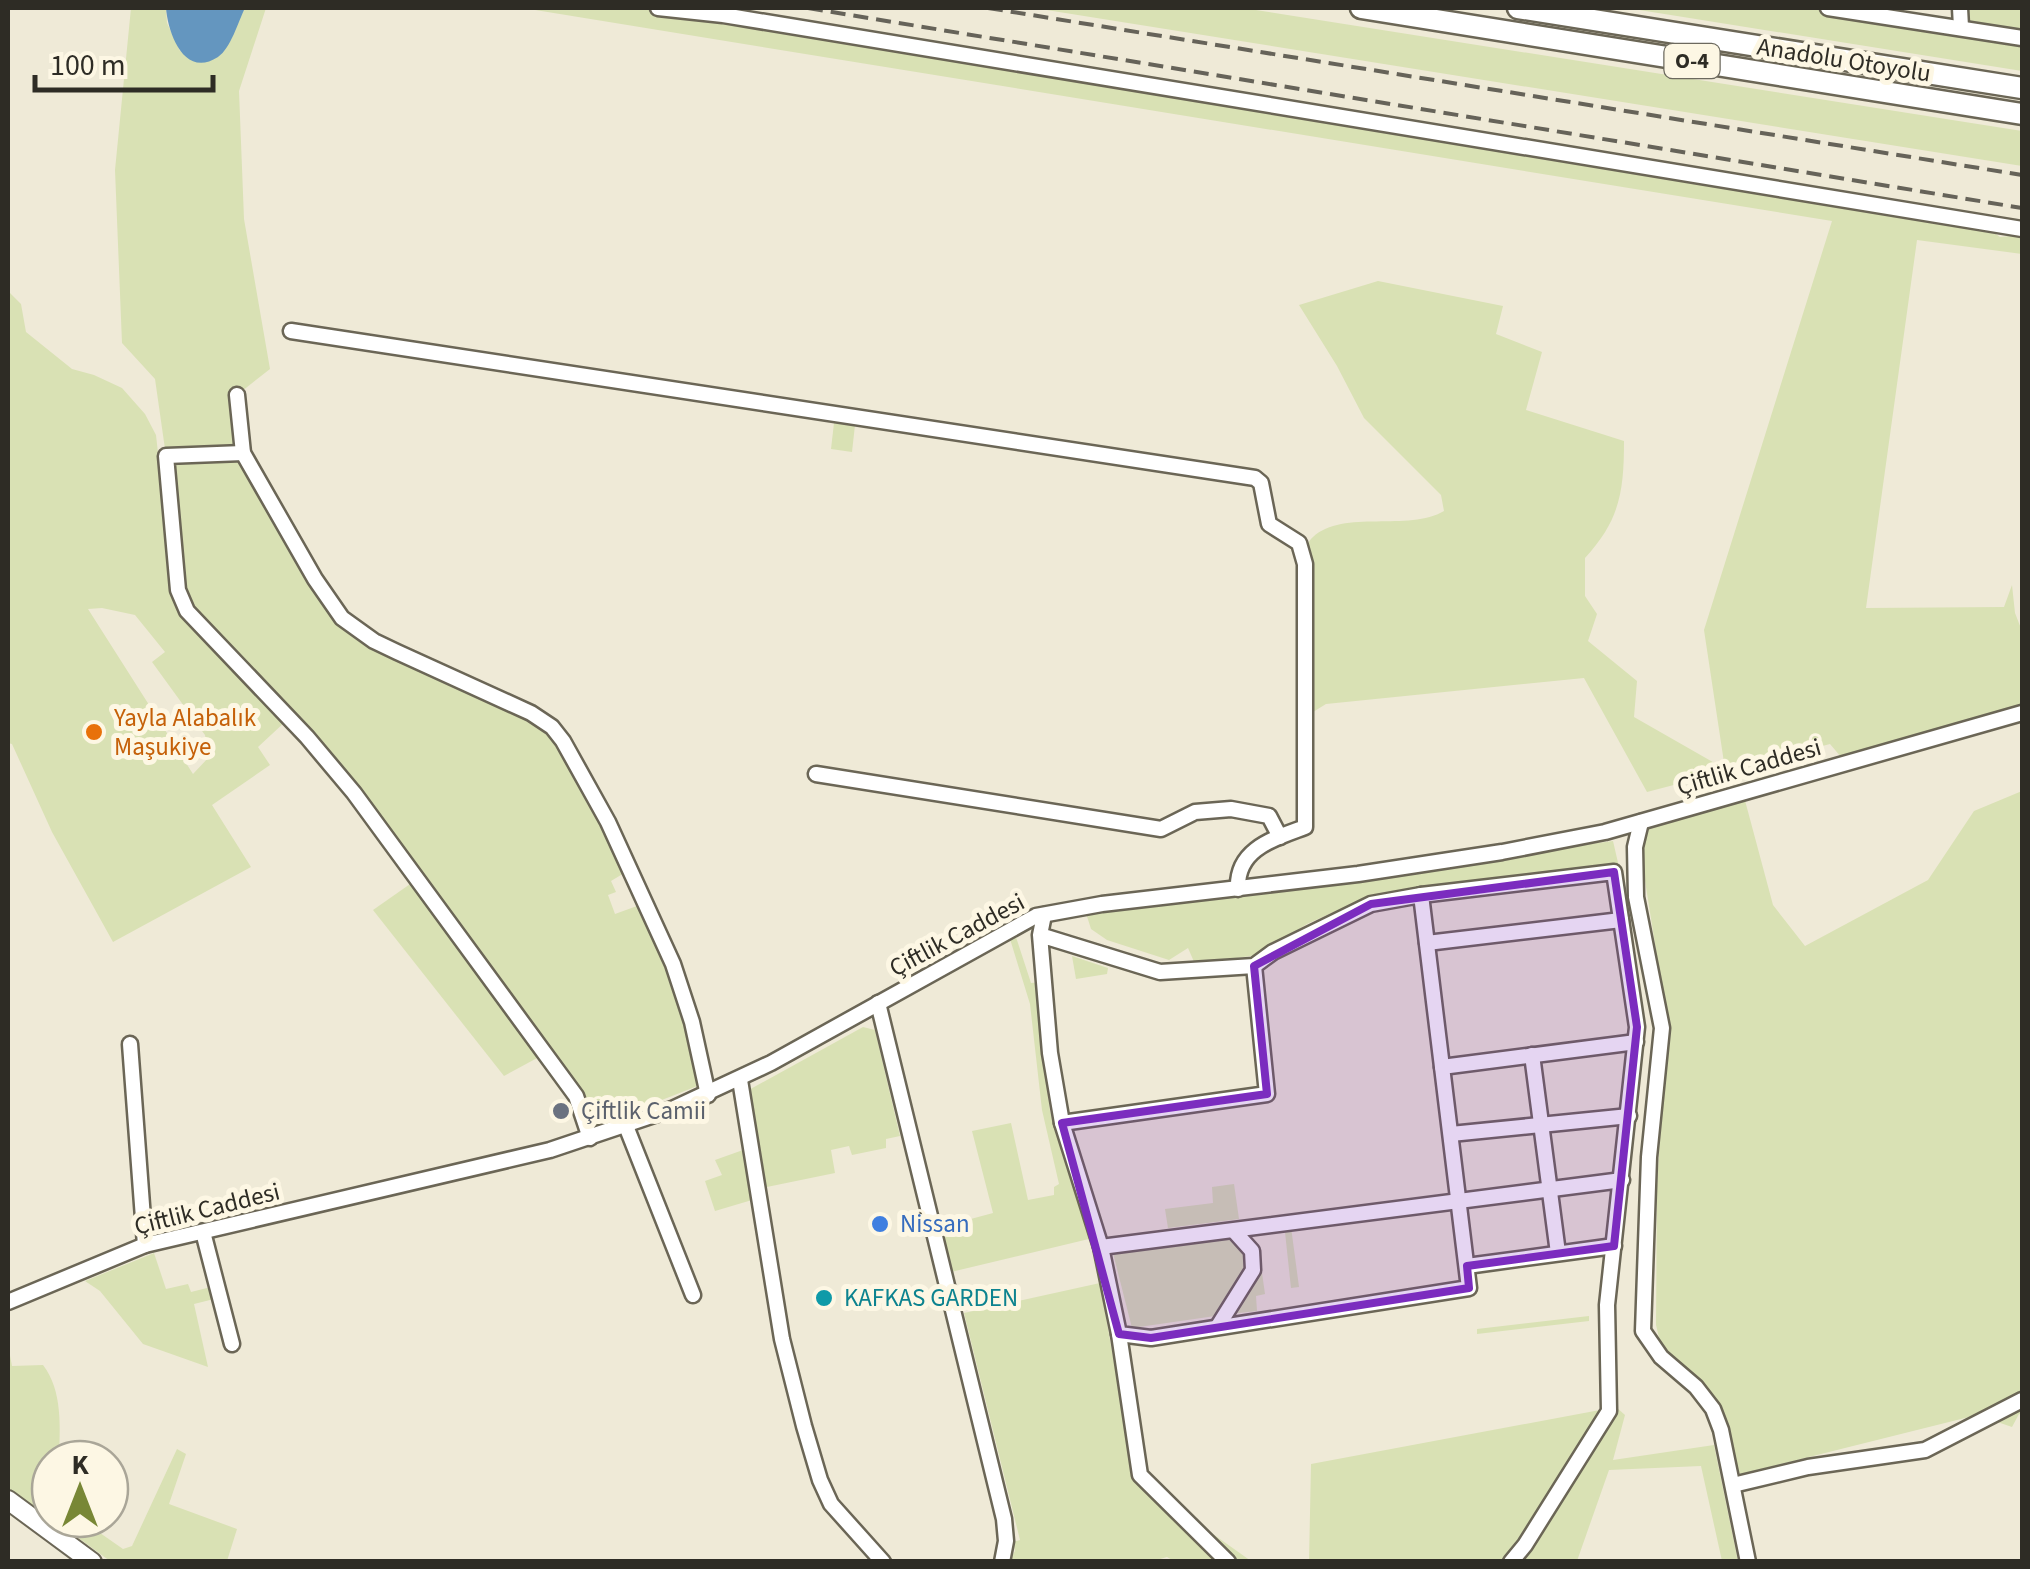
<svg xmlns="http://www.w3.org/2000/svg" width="2030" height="1569" font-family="'Source Sans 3',sans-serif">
  <rect width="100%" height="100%" fill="#efead7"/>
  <g fill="#d9e1b4" fill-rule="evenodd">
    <path d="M131,8H166L167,23L180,51L218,57L245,8H266L239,91L244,219L270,369L237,395L243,453L166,456L155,379L122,343L115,170Z"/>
    <path d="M523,8H652L1983,225L2000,237L2022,235V254L1917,240L1866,608L2004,607L2012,585L2015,613L2022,631V704L1841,757L1830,744L1647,792L1584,678L1326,704L1313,712L1301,709V557C1304,551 1308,541 1313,537C1343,509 1409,532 1444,511L1441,495L1364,418L1337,366L1299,305L1378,281L1503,306L1496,334L1542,352L1526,410L1624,441C1624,491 1620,520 1585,558V596L1597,614L1588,641L1637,681L1634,717L1725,769L1704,630L1832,221Z"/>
    <path d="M1034,8H1243L2022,131V166Z"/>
    <path d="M1627,8H1814L2022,41V71Z"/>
    <path d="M1955,8H2022V34L1970,24L1955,16Z"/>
    <path d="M8,278L10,293L21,304L26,332L72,369L94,375L122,388L145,414L156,435L174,596L286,721L258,747L270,765L212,805L251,867L113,942L52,832L12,744L8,743ZM102,608L135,615L165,652L152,662L205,735L209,757L193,774L88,609Z"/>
    <path d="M834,423L855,425L852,452L831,449Z"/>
    <path d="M234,458L241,461L337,618L530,716L557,739L626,872L611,881L616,892L608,895L615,914L637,906L676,987L700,1085L593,1127L366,798L310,730L191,604L183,580L171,461Z"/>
    <path d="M2022,791V1415L2019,1414L2012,1427L1977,1415L1741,1474L1735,1470L1718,1408L1662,1350L1656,1325L1657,1186L1667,1020L1640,849L1645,832L1654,823L1743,793L1773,905L1805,946L1928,880L1974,811Z"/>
    <path d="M1613,841L1619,867L1369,896L1307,924L1257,955L1195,964L1188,948L1169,960L1107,940L1091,929L1085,910Z"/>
    <path d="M413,882L539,1057L504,1076L373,910Z"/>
    <path d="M1016,937L1031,983L1042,982L1037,1005L1050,1111L1093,1238L951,1272L941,1227L993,1213L972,1131L1011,1123L1028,1200L1054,1195V1187L1059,1184L1042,1110L1030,1004L1010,939Z"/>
    <path d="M1072,956L1108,968L1107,974L1076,979Z"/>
    <path d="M863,1027L875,1030L900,1136L886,1139V1148L852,1155L849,1146L831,1150L835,1173L762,1188L747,1091Z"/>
    <path d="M743,1150L752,1200L715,1211L705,1181L722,1175L715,1160Z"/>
    <path d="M1234,1184L1239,1219L1168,1228L1165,1209L1213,1203L1212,1187Z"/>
    <path d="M1291,1227L1299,1287L1291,1288L1285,1232L1246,1237L1245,1232Z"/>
    <path d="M1227,1236L1241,1243L1250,1262L1230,1300L1215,1316L1132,1328L1113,1253Z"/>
    <path d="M154,1253L166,1289L188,1284L191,1292L211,1287L214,1299L194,1304L208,1367L143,1344L100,1291L85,1281Z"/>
    <path d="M1257,1271L1262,1273L1265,1294L1256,1296L1257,1311L1230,1314Z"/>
    <path d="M1100,1283L1131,1460L1141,1483L1251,1561H1174L1167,1557L1150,1562L1009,1561L1015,1551L1013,1542L1020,1540L964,1313Z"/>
    <path d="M1589,1316V1321L1477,1334V1329Z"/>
    <path d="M8,1345L12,1366L43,1365C63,1391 60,1428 59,1459H50V1518L8,1489Z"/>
    <path d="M1616,1407L1625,1415L1613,1460L1714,1445L1738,1561H1722L1701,1466L1609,1470L1577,1561L1309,1562L1311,1464Z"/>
    <path d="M177,1449L186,1454L169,1504L237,1529L227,1561H110L52,1519H80L123,1549L132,1546Z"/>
  </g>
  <path fill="#6496bf" d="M166,8H245C238,22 231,48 218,57C184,79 168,33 166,8Z"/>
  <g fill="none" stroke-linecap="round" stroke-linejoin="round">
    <defs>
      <g id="minor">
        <path d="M658,8L723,15L2022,229"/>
        <path d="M1828,8L2022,38"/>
        <path d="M1960,8L1961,27"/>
        <path d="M291,331L1255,478L1261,483L1269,524L1299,543L1305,564V827C1273,839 1236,849 1238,889"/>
        <path d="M237,395L243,453L315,579L342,618L374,641L397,652L531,713L552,727L563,741L608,822L673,964L692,1022L708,1095"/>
        <path d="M243,453L166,456L178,590L187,611L307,737L354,793L576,1096L590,1138"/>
        <path d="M816,774L1161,829L1195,812L1231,809L1269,816L1280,837"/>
        <path d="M1641,822L1635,847L1636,897L1662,1028L1649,1157L1643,1331L1661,1357L1696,1387L1713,1409L1721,1430L1748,1562"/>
        <path d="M1421,895L1614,872L1637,1027L1607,1305L1609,1411L1525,1545L1511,1562"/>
        <path d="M1040,935L1160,972L1254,966L1273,952L1371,904L1421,895L1469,1288L1151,1338L1119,1334L1101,1247L1062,1123L1050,1053L1040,935L1044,915"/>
        <path d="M1427,943L1621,920"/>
        <path d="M878,1003L1004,1519L1006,1541L1002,1562"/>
        <path d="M130,1044L145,1245"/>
        <path d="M1532,1055L1558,1253"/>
        <path d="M1442,1067L1636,1042"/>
        <path d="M740,1080L782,1339L804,1426L820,1480L831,1504L883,1562"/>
        <path d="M1062,1123L1267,1094L1254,966"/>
        <path d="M626,1126L693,1295"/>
        <path d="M1451,1134L1629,1116"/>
        <path d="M203,1232L232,1344"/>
        <path d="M1101,1247L1622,1180"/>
        <path d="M1467,1266L1614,1246"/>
        <path d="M8,1302L145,1245L550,1150L672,1109L771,1063L1036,916L1102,904L1358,874L1502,852L1605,832L2022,713"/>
        <path d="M1218,1326L1253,1270L1252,1251L1234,1231"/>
        <path d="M1119,1334L1140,1475L1228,1562"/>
        <path d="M1733,1485L1808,1467L1925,1450L2022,1400"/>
      </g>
      <path id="major" d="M8,1500L92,1562"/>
      <g id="highway">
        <path d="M1361,8L2022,114"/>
        <path d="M1518,8L2022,88"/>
      </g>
    </defs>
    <use href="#minor" stroke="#6b6656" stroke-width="19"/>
    <use href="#major" stroke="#6b6656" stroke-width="22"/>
    <use href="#highway" stroke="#6b6656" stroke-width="25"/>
    <use href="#minor" stroke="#fff" stroke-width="14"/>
    <use href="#major" stroke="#fff" stroke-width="18"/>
    <use href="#highway" stroke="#fff" stroke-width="20"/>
    <g stroke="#666359" stroke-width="4" stroke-dasharray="15 8" stroke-linecap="butt">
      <path d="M808,8L2022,208"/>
      <path d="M988,8L2022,175"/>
    </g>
  </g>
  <path fill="#7b2cbf" fill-opacity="0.2" stroke="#7b2cbf" stroke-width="8" stroke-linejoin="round" d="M1614,872L1637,1027L1614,1246L1467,1266L1469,1288L1151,1338L1119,1334L1062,1123L1267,1094L1254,966L1371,904Z"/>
  <circle fill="#e8710a" stroke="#fdf7e4" stroke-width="4" cx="94" cy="732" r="10"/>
  <circle fill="#6b7280" stroke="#fdf7e4" stroke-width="4" cx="561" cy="1111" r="10"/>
  <circle fill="#3f7fe0" stroke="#fdf7e4" stroke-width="4" cx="880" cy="1224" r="10"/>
  <circle fill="#0f9aa8" stroke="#fdf7e4" stroke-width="4" cx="824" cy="1298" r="10"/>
  <g text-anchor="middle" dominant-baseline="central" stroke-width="10" stroke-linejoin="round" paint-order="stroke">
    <rect fill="#fdf7e4" stroke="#6c695e" stroke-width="2.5" x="1664.5" y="44" width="55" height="34" rx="8"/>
    <g font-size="22" font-weight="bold" fill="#2e2c25">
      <text x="1692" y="61">O-4</text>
    </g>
    <g font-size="25" fill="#2e2c25" stroke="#fdf7e4">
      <text transform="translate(1844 60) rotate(9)">Anadolu Otoyolu</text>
      <text transform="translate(1749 767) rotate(-16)">Çiftlik Caddesi</text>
      <text transform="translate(957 935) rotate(-28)">Çiftlik Caddesi</text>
      <text transform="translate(207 1209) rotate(-14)">Çiftlik Caddesi</text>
    </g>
    <g font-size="25" fill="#c56008" stroke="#fdf7e4" text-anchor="start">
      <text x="114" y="718">Yayla Alabalık<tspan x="114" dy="29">Maşukiye</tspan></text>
    </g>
    <g font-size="25" fill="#5b616d" stroke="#fdf7e4" text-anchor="start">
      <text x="581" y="1111">Çiftlik Camii</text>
    </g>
    <g font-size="25" fill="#366cbe" stroke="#fdf7e4" text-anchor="start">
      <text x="900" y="1224">Nissan</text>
    </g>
    <g font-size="25" fill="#0d838f" stroke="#fdf7e4" text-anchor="start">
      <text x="844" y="1298">KAFKAS GARDEN</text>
    </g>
  </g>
  <rect width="2030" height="1569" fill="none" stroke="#2e2c25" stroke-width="20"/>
  <g transform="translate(80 1489)"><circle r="48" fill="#fdf7e4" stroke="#aaa698" stroke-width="2.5"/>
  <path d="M0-8L18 38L0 25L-18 38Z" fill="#788736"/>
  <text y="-15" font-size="28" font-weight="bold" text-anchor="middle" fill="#2e2c25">K</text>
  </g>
  <path d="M35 75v15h178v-15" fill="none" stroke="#2e2c25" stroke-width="5"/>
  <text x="50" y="75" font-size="30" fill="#2e2c25" stroke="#fdf7e4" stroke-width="8" paint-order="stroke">100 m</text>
</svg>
